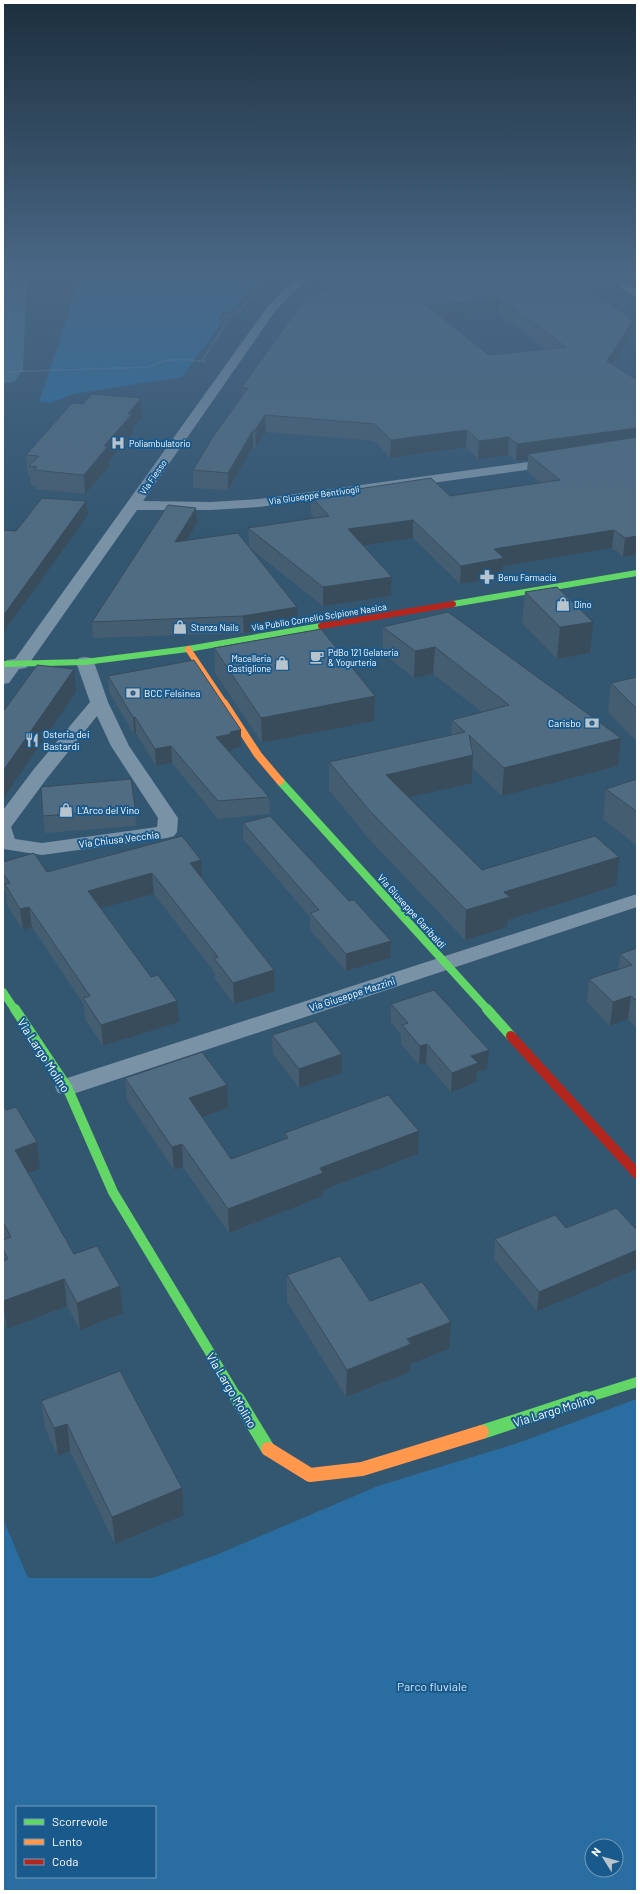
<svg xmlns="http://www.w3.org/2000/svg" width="640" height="1894" font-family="Barlow,sans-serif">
  <rect width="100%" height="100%" fill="#335671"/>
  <g fill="#2a6ea1" fill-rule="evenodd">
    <path d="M81,275H266L232,310L219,316L220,325L182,377L74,394L51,403L39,402Z"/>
    <path d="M637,1399V1891H3V1519L28,1578H153L216,1555L378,1486L515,1444ZM17,1807H155V1877H17ZM592,1846H616V1870H592Z"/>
  </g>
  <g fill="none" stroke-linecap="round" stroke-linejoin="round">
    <path fill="#497599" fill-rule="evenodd" d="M3,275H27L23,370L15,381L3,384Z"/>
    <g stroke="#7a92a6" stroke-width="1.5" stroke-dasharray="1 1.5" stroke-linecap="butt">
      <path d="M202,361L227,322L223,318L239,312L250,296H253"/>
      <path d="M3,372L149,367C167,356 187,360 207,362"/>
    </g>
    <g fill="#7a92a6" fill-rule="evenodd">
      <path d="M299,275H311L276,310L143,501L211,502L259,499L557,458L562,459L564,462L562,465L259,507L211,510H137L26,668L19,669L9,683L3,684V666L7,660L15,659L268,306Z"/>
      <path d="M599,275H611L637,290V298L600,277Z"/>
      <path d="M85,657L91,658L94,662L108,702L129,746L178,818L177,832L174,836L167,838L42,855L3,849V810L34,769L90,702L76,662L79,658ZM97,716L111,746L158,818L157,827L42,843L15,839L11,827L48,777Z"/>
      <path d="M637,894V907L76,1093L67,1095L58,1093L55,1087L58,1081Z"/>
    </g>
    <g stroke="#63d668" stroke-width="6">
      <path d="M453,604L637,573"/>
      <path d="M3,664L85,662L188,649L321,626"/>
    </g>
    <g stroke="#63d668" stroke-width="8">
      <path d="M280,781L488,1010"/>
      <path d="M3,992L15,1010"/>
    </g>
    <g stroke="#63d668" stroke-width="10">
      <path d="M15,1009L67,1087L113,1192L238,1399"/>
      <path d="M487,1009L511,1036"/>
      <path d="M583,1399L637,1382"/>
    </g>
    <g stroke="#63d668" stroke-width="14">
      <path d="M237,1398L268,1449"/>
      <path d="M482,1432L586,1398"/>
    </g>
    <path stroke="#ff974d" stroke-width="6" d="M188,649L225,704"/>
    <path stroke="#ff974d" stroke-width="8" d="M224,703L258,755L280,781"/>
    <path stroke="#ff974d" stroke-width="14" d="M268,1449L310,1475L362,1469L482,1432"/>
    <path stroke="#b3261e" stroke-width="6" d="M321,626L453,604"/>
    <path stroke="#b3261e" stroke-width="10" d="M511,1036L637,1174"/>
  </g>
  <g fill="#455d70" fill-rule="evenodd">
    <path d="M327,275H605L618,299L605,300L633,320L631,335L613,365L637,380V554L623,557L612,548L503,566L502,577L460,584L413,538L363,546L392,577L391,596L323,606L250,548L298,624L244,633L93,638L92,622L197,523L187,540L249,546L248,528L315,518L311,514V496H450L541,483L527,471L528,460L516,461L508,455L478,459L466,447L390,458L374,441L266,432L256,447H253L228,490L193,488V470L242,396L241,388L330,292L327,290ZM498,313L546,349L489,355L444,319Z"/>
    <path d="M613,275H637V276L619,278Z"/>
    <path d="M142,417L133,428V433L109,461L110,466L85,494L36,489V486H31L30,475H28L26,455Z"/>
    <path d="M525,592L590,653L557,659L522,623Z"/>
    <path d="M448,612L621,738L618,766L502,796L473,768L472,783L408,797L482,870L616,886L508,920L507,927L465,940L369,839L329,790V762L451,735L452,720L482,712L433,674L414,678L383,653V627Z"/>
    <path d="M214,648L374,721L262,743L215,673Z"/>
    <path d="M108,676L241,730V747L232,749V751H229L269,797L270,814L218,819L172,763L156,766L136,733L134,734L109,692Z"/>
    <path d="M637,677V742L608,712L611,683Z"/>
    <path d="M637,779V846L603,819L606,789Z"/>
    <path d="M135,808L136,826L45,833L43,816Z"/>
    <path d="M243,823L349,901L391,941L390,958L346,971L310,930V917L243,839Z"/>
    <path d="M182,836L202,878L274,970L275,991L234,1004L215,979V973L154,894L100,908L179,1022L103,1046L85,1019L84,1005L32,927L23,930L7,905L6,893L3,889V862L47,872Z"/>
    <path d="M637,948V1028L628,1019L610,1026L587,1002L589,979L618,970L620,954Z"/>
    <path d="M391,1004L487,1069L477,1072L476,1082L451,1092L426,1063L419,1065L401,1044V1035L391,1022Z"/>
    <path d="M272,1035L342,1073L299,1088L273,1054Z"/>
    <path d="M125,1078L227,1085L228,1108L202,1117L231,1159L285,1139V1133L418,1154L323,1190V1196L229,1233L183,1167L174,1170L127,1100Z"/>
    <path d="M3,1105L40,1169L28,1173L74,1254L120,1286L123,1313L80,1330L67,1306L7,1329L3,1320Z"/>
    <path d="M566,1228L537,1311L494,1259L495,1239Z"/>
    <path d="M287,1275L370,1301L451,1322L449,1349L410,1364V1372L346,1397L287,1302Z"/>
    <path d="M41,1401L182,1488L184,1515L115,1544L70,1451L58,1456L45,1428Z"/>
  </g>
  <g fill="#384c5b">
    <path d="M450,275H585L449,288Z"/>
    <path d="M619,275H637V276L619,278Z"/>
    <path d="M620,284L618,299L585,303L587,288Z"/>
    <path d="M499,298L498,313L427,321V306Z"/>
    <path d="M633,320L631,335L605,377L607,361Z"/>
    <path d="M141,398L142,417L133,428V433L109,461L110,466L85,494L84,475L128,414Z"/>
    <path d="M265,415L266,432L256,447L255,430Z"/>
    <path d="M637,428V445L528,454V460L516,461L517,444Z"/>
    <path d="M253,430V447L228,490V473Z"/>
    <path d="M467,430L466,447L390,458L391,440Z"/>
    <path d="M509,437L508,455L478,459L479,441Z"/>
    <path d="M86,501L88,515L3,633V616Z"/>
    <path d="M196,508L197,523L176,558L175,542Z"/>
    <path d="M413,520V538L348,548V529Z"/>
    <path d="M614,530L612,548L503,566L502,577L460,584L461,566L494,549Z"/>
    <path d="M637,536V554L623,557L625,538Z"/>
    <path d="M392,577L391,596L323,606V587Z"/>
    <path d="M297,607L298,624L244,633L243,616Z"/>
    <path d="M593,622L590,653L557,659L560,627Z"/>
    <path d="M435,647L433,674L414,678L415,651Z"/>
    <path d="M74,669L76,692L3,799V771Z"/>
    <path d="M375,696L374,721L262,743L261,718Z"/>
    <path d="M133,717H135L136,733L134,734Z"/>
    <path d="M241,730V747L232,749V751L217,754L216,737L230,732Z"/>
    <path d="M621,738L618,766L502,796L504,768Z"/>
    <path d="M171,746L172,763L156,766L155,749Z"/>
    <path d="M473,755L472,783L385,803L386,775Z"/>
    <path d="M619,857L616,886L508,920L507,927L465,940L466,910L504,892Z"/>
    <path d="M201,860L202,880L190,863Z"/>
    <path d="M152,873L154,894L90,911L88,891Z"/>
    <path d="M29,907L32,927L23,930L20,909Z"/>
    <path d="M391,941L390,958L346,971V954Z"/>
    <path d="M274,970L275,991L234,1004L233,983Z"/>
    <path d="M631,996L628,1019L610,1026L613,1002Z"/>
    <path d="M177,1001L179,1022L103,1046L101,1025Z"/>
    <path d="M427,1044L426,1063L419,1065L420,1046Z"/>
    <path d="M489,1050L487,1069L477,1072L476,1082L451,1092L452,1073L471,1056Z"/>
    <path d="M342,1054V1073L299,1088V1069Z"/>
    <path d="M227,1085L228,1108L191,1121L189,1098Z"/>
    <path d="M419,1131L418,1154L323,1190V1196L229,1233L228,1209L320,1168Z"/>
    <path d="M37,1142L40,1169L19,1176L15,1150Z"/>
    <path d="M182,1144L183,1167L174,1170L172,1147Z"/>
    <path d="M637,1250V1269L537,1311L539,1292Z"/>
    <path d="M64,1279L67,1306L7,1329L3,1301Z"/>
    <path d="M120,1286L123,1313L80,1330L77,1303Z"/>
    <path d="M451,1322L449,1349L410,1364V1372L346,1397L347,1370L407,1339Z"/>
    <path d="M67,1424L70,1451L58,1456L54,1428Z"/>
    <path d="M182,1488L184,1515L115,1544L112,1517Z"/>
  </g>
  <g fill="#506c82" stroke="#384c5b" fill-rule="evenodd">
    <path d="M327,275H437L448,283L520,275H605L620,284L587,288L633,320L607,361L637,380V428L517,444L509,437L479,441L467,430L391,440L375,424L265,415L255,430H253L228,473L193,470L214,435L248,388H241L308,295L345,290ZM499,298L566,347L489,355L427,306Z"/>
    <path d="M92,394L141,398L128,414H132L104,446H108L84,475L34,470L37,467L29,466L39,456L26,455L72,403L83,404Z"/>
    <path d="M637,437V536L625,538L614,530L494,549L504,558L461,566L413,520L348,529L392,577L323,587L248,528L329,516L311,496L431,478L450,496L560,480L528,454Z"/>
    <path d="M42,498L86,501L3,616V530L16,531Z"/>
    <path d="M168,505L196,508L175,542L238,533L297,607L243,616L92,622Z"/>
    <path d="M557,587L593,622L560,627L525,592Z"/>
    <path d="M448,612L621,738L504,768L469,735L473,755L386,775L482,870L595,836L619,857L504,892L510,897L466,910L369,810L329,762L465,732L452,720L509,705L435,647L415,651L383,627Z"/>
    <path d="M321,629L375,696L261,718L214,648Z"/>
    <path d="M194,660L241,730L230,732L231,734L216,737L269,797L218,801L171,746L155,749L135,717H133L108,676Z"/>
    <path d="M37,665L74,669L3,771V712Z"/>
    <path d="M637,677V709L611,683Z"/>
    <path d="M131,779L135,808L43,816L41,787Z"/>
    <path d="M637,779V812L606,789Z"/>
    <path d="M270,816L349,901L354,900L391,941L346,954L310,913L319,910L243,823Z"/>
    <path d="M182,836L201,860L190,863L274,970L233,983L214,958L218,957L152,873L88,891L151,977L158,975L177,1001L101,1025L83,998L90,996L29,907L20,909L5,884L10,883L3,873V862L34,853L47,872Z"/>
    <path d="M637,948V1001L631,996L613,1002L589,979L632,965L620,954Z"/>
    <path d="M434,990L489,1050L471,1056L478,1063L452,1073L427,1044L420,1046L402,1025L408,1023L391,1004Z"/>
    <path d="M316,1021L342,1054L299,1069L272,1035Z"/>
    <path d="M202,1052L227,1085L189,1098L231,1159L288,1138L285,1133L388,1095L419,1131L320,1168L323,1173L228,1209L182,1144L172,1147L125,1078Z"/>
    <path d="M3,1105L6,1110L16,1107L37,1142L15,1150L74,1254L97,1246L120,1286L77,1303L64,1279L3,1301V1261L8,1259L3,1249V1240L11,1237L3,1222Z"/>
    <path d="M616,1208L637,1230V1250L539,1292L495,1239L555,1215L566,1228Z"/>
    <path d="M340,1256L370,1301L422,1282L451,1322L407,1339L411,1344L347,1370L287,1275Z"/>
    <path d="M120,1371L182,1488L112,1517L67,1424L54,1428L41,1401Z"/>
  </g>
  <linearGradient id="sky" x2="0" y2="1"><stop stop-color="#1c2f3e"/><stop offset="0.51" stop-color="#4a6886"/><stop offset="1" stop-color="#4a6886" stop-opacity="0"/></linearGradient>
  <rect width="640" height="540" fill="url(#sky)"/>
  <defs>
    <symbol id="hospital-bare" viewBox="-9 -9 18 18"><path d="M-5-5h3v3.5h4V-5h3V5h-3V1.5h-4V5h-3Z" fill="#b8c4cd" stroke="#19598b" stroke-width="2.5" paint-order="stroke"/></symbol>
    <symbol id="pharmacy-bare" viewBox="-9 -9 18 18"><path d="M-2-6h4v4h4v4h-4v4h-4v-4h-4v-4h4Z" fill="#b8c4cd" stroke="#19598b" stroke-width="2.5" paint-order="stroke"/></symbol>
    <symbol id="shop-bare" viewBox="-9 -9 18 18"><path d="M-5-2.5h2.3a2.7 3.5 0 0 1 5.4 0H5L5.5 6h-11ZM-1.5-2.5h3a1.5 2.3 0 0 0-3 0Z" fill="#b8c4cd" stroke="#19598b" stroke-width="2.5" paint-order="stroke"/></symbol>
    <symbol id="cafe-bare" viewBox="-9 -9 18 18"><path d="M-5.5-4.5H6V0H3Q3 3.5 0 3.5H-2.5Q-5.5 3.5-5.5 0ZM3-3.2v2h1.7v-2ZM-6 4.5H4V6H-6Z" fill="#b8c4cd" stroke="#19598b" stroke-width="2.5" paint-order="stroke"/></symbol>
    <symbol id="bank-bare" viewBox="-9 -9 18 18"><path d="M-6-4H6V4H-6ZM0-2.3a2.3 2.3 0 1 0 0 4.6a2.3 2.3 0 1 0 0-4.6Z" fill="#b8c4cd" stroke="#19598b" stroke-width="2.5" paint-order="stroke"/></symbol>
    <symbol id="restaurant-bare" viewBox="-9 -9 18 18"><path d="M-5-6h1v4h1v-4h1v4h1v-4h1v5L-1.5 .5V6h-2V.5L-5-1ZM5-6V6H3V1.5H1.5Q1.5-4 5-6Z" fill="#b8c4cd" stroke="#19598b" stroke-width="2.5" paint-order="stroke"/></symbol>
  </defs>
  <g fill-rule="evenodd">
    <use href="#hospital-bare" x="108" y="433" width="20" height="20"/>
    <use href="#pharmacy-bare" x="477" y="567" width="20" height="20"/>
    <use href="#shop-bare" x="553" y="594" width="20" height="20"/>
    <use href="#shop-bare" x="170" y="617" width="20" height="20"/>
    <use href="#cafe-bare" x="307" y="647" width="20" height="20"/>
    <use href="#shop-bare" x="272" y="653" width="20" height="20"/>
    <use href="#bank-bare" x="123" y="683" width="20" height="20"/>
    <use href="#bank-bare" x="582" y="713" width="20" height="20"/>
    <use href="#restaurant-bare" x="22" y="730" width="20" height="20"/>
    <use href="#shop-bare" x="56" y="800" width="20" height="20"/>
  </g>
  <g text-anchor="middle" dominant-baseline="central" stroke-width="4" stroke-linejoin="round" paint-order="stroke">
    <g font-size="9" fill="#fff" stroke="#19598b" text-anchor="start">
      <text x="129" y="443">Poliambulatorio</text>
      <text x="498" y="577">Benu Farmacia</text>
      <text x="574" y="604">Dino</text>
      <text x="191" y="627">Stanza Nails</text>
      <text x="328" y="652">PdBo 121 Gelateria<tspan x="328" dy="10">&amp; Yogurteria</tspan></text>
      <text x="271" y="658" text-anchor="end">Macelleria<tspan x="271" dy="10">Castiglione</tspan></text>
    </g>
    <g font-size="9" fill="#fff" stroke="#19598b">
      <text transform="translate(153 477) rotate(-55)">Via Fiesso</text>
      <text transform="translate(314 495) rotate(-8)">Via Giuseppe Bentivogli</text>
      <text transform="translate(319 617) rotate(-9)">Via Publio Cornelio Scipione Nasica</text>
    </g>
    <g font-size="10" fill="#fff" stroke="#19598b" text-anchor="start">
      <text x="144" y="693">BCC Felsinea</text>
      <text x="581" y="723" text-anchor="end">Carisbo</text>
      <text x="43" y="734">Osteria dei<tspan x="43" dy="12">Bastardi</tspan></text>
      <text x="77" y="810">L'Arco del Vino</text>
    </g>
    <g font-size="10" fill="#fff" stroke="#19598b">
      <text transform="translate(119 839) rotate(-7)">Via Chiusa Vecchia</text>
      <text transform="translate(412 911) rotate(48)">Via Giuseppe Garibaldi</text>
      <text transform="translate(352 994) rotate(-18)">Via Giuseppe Mazzini</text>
    </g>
    <g font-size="12" fill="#fff" stroke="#19598b">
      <text transform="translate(44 1055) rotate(57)">Via Largo Molino</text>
      <text transform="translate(232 1390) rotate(59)">Via Largo Molino</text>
      <text transform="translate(554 1410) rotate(-17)">Via Largo Molino</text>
    </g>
    <g font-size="12" fill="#cae5fa" stroke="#19598b">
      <text x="432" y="1686">Parco fluviale</text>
    </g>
  </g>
  <rect width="640" height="1894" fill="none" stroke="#ffffff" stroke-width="8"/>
  <rect x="16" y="1806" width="140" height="72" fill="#19598b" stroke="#759bb9"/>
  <rect x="24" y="1819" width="20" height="6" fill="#63d668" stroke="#759bb9"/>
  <text x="52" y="1826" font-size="12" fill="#ffffff">Scorrevole</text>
  <rect x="24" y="1839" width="20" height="6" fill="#ff974d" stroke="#759bb9"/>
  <text x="52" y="1846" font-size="12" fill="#ffffff">Lento</text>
  <rect x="24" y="1859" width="20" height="6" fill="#b3261e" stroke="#759bb9"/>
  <text x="52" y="1866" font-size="12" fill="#ffffff">Coda</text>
  <g transform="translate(604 1858) rotate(307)"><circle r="19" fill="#19598b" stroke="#759bb9"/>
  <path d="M0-3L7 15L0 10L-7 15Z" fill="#b8c4cd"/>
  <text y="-6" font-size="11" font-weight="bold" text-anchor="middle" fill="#ffffff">N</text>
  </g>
</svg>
